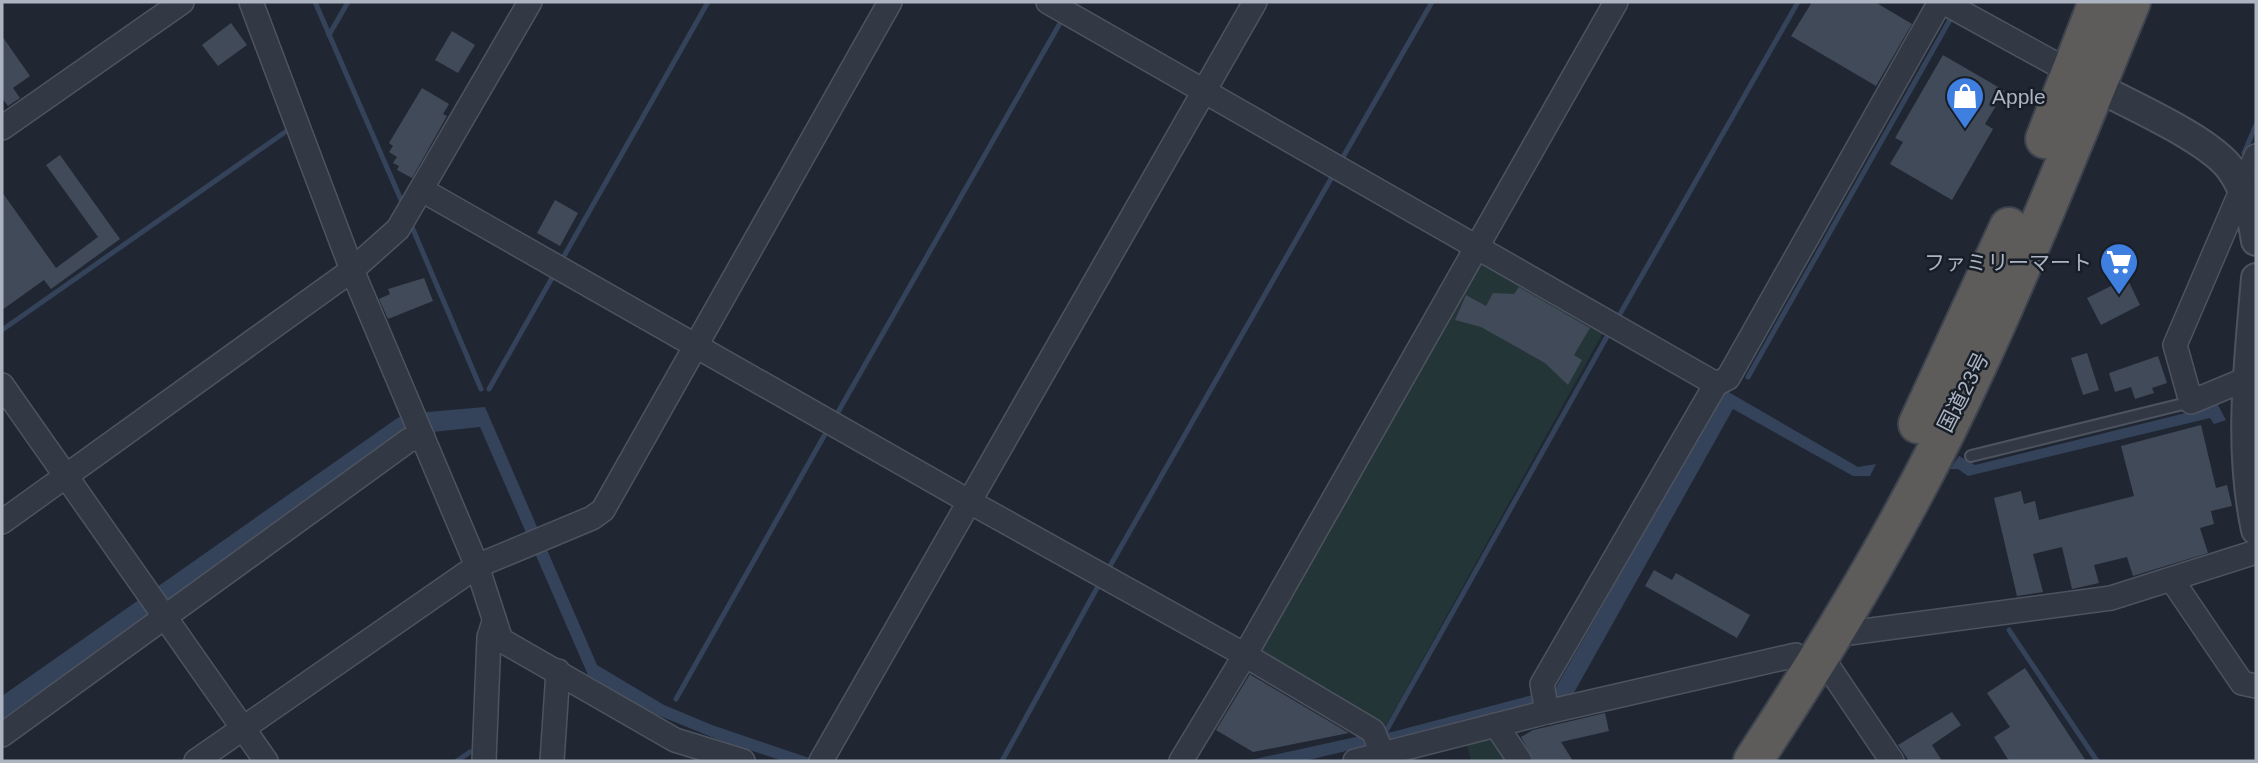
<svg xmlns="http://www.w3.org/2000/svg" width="2258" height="763" font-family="Helvetica,'Noto Sans JP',sans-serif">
  <rect width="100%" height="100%" fill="#202733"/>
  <g fill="#243537">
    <path d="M1481,257L1605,329L1384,729L1258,653Z"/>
    <path d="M1492,734L1509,761H1471L1466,740Z"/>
  </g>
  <g fill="#34425a">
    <path d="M1725,390L1858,467L1876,464L1870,476H1853L1733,409L1571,698L1304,761H1246L1365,735L1392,732L1555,689Z"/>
    <path d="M2218,405L2226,420L2214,424L2210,418L1968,476L1958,469H1950L1959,456L1975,465Z"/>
    <path d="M485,407L597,665L664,705L712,725L818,761H783L719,740L650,712L588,675L480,427L404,435L2,719V696L396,419L405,414Z"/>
  </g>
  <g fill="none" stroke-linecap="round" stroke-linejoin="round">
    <g stroke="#34425a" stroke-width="5">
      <path d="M315,2L401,200"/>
      <path d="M329,35L348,2"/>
      <path d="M2244,153L2256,125"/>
      <path d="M1343,157L1432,2"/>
      <path d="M412,227L481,389"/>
      <path d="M564,256L708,2"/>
      <path d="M1620,314L1798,2"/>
      <path d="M2,330L288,130"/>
      <path d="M1748,377L1951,18"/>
      <path d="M489,389L552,278"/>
      <path d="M838,412L1059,25"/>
      <path d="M1110,566L1332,177"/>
      <path d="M2009,630L2097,761"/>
      <path d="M676,699L824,436"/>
      <path d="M1385,733L1609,333"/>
      <path d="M457,761L470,752"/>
      <path d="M1002,761L1097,588"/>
    </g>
  </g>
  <g fill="#414a58">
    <path d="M1812,2H1875L1912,24L1876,86L1791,36Z"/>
    <path d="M231,23L247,45L218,66L202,45Z"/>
    <path d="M452,31L475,45L458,73L435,60Z"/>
    <path d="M2,36L30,76L13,88L20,98L8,106L2,98Z"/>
    <path d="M1943,55L2005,91L1985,124L1993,129L1952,200L1890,164L1903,142L1895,138Z"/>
    <path d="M422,88L449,104L443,114L447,116L412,178L397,170L399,166L393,163L397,157L389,152L393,146L389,143Z"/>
    <path d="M60,155L120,239L51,289L44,280L2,310V192L56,268L98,237L46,165Z"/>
    <path d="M555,200L578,213L560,246L537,233Z"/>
    <path d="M424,278L433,301L388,319L379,299L390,294L388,289Z"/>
    <path d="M2127,278L2140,305L2101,325L2087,298Z"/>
    <path d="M1519,287L1590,328L1574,355L1582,360L1568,385L1545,363L1481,327L1455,320L1466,295L1486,306L1493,293L1514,294Z"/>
    <path d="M2087,353L2099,390L2083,395L2071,358Z"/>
    <path d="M2158,356L2167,383L2152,388L2154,393L2135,399L2131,387L2115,392L2109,373Z"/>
    <path d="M2201,425L2216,488L2227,485L2232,506L2211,511L2214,524L2200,528L2208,553L2133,576L2127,557L2094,565L2099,583L2072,589L2062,547L2033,554L2043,592L2017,596L1994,498L2021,491L2024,504L2035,501L2039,520L2134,496L2121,446Z"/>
    <path d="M1654,570L1672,580L1676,573L1750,615L1737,638L1645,586Z"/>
    <path d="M2025,668L2086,761H2009L1994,737L2010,727L1987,693Z"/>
    <path d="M1250,674L1251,675L1349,733L1253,752L1216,730Z"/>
    <path d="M1952,712L1961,725L1932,745L1942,761H1909L1898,745Z"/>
    <path d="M1605,713L1609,731L1561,742L1573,761H1534L1521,737L1533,730Z"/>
  </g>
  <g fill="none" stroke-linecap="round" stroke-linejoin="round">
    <defs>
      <path id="service" d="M1971,456L2191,402"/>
      <g id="minor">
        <path d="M251,2L352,270L477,566L501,640L675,740L743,761"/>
        <path d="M1048,2L1716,384"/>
        <path d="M1943,2L2072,73"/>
        <path d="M2,128L182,2"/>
        <path d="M2256,156L2175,345L2191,402L2256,375"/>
        <path d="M422,190L970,502L1245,655L1373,731L1383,755"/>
        <path d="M2,385L266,761"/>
        <path d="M2,522L352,270L398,229L530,2"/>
        <path d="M2172,580L2242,683L2256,686"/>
        <path d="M1834,635L2111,598L2256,552"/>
        <path d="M1821,656L1892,761"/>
        <path d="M1547,712L1542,684L1716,384L1728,378L1940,2"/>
        <path d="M1496,725L1520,761"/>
        <path d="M2,735L409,440L423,438"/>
        <path d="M196,761L477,566L592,518L603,510L890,2"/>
        <path d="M484,761L489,637L494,622"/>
        <path d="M552,761L558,671"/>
        <path d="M821,761L1255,2"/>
        <path d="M1181,761L1245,655L1616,2"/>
        <path d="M1355,761L1547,712L1796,655"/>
      </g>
      <g id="tertiary">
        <path d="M2082,79C2118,100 2211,138 2232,171C2247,193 2252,216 2256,241"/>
        <path d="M2256,278C2249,363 2238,445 2256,530"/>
      </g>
      <g id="trunk">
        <path d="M2045,139L2098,2"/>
        <path d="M1918,424L2009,227"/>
        <path d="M1753,761C1836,634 1915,503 1978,364C2033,245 2081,123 2131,2"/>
      </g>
    </defs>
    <use href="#service" stroke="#4d5460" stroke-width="14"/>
    <use href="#minor" stroke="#4d5460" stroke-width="26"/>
    <use href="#tertiary" stroke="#4d5460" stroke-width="32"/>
    <use href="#trunk" stroke="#3d444f" stroke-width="42"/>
    <use href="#service" stroke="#333944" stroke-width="10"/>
    <use href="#minor" stroke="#333944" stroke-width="23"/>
    <use href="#tertiary" stroke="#333944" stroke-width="28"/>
    <use href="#trunk" stroke="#5d5c5a" stroke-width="38"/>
  </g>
  <defs>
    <symbol id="shop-pin" viewBox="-11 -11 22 30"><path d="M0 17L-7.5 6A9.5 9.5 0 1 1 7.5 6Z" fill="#3f7fe0" stroke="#181e28"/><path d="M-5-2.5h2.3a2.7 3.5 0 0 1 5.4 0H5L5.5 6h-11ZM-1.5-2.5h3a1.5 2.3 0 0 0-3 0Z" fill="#fff"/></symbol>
    <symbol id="supermarket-pin" viewBox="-11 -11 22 30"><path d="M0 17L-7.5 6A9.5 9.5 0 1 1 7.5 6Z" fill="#3f7fe0" stroke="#181e28"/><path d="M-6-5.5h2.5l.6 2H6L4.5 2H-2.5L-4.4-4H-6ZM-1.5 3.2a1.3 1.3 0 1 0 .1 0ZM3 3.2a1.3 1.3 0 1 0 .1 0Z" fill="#fff"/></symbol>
  </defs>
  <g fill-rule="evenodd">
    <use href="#shop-pin" x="1943" y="74" width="44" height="60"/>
    <use href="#supermarket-pin" x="2097" y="240" width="44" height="60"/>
  </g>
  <g text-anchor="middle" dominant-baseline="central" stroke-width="5" stroke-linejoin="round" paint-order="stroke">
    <g font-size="21" fill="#acb4c2" stroke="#181e28" text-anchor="start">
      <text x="1992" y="96">Apple</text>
      <text x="2092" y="262" text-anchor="end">ファミリーマート</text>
    </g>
    <g font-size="21" fill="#acb4c2" stroke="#181e28">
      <text transform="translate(1963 392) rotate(-63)">国道23号</text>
    </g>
  </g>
  <rect width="2258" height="763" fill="none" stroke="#acb4c2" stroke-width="7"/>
</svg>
